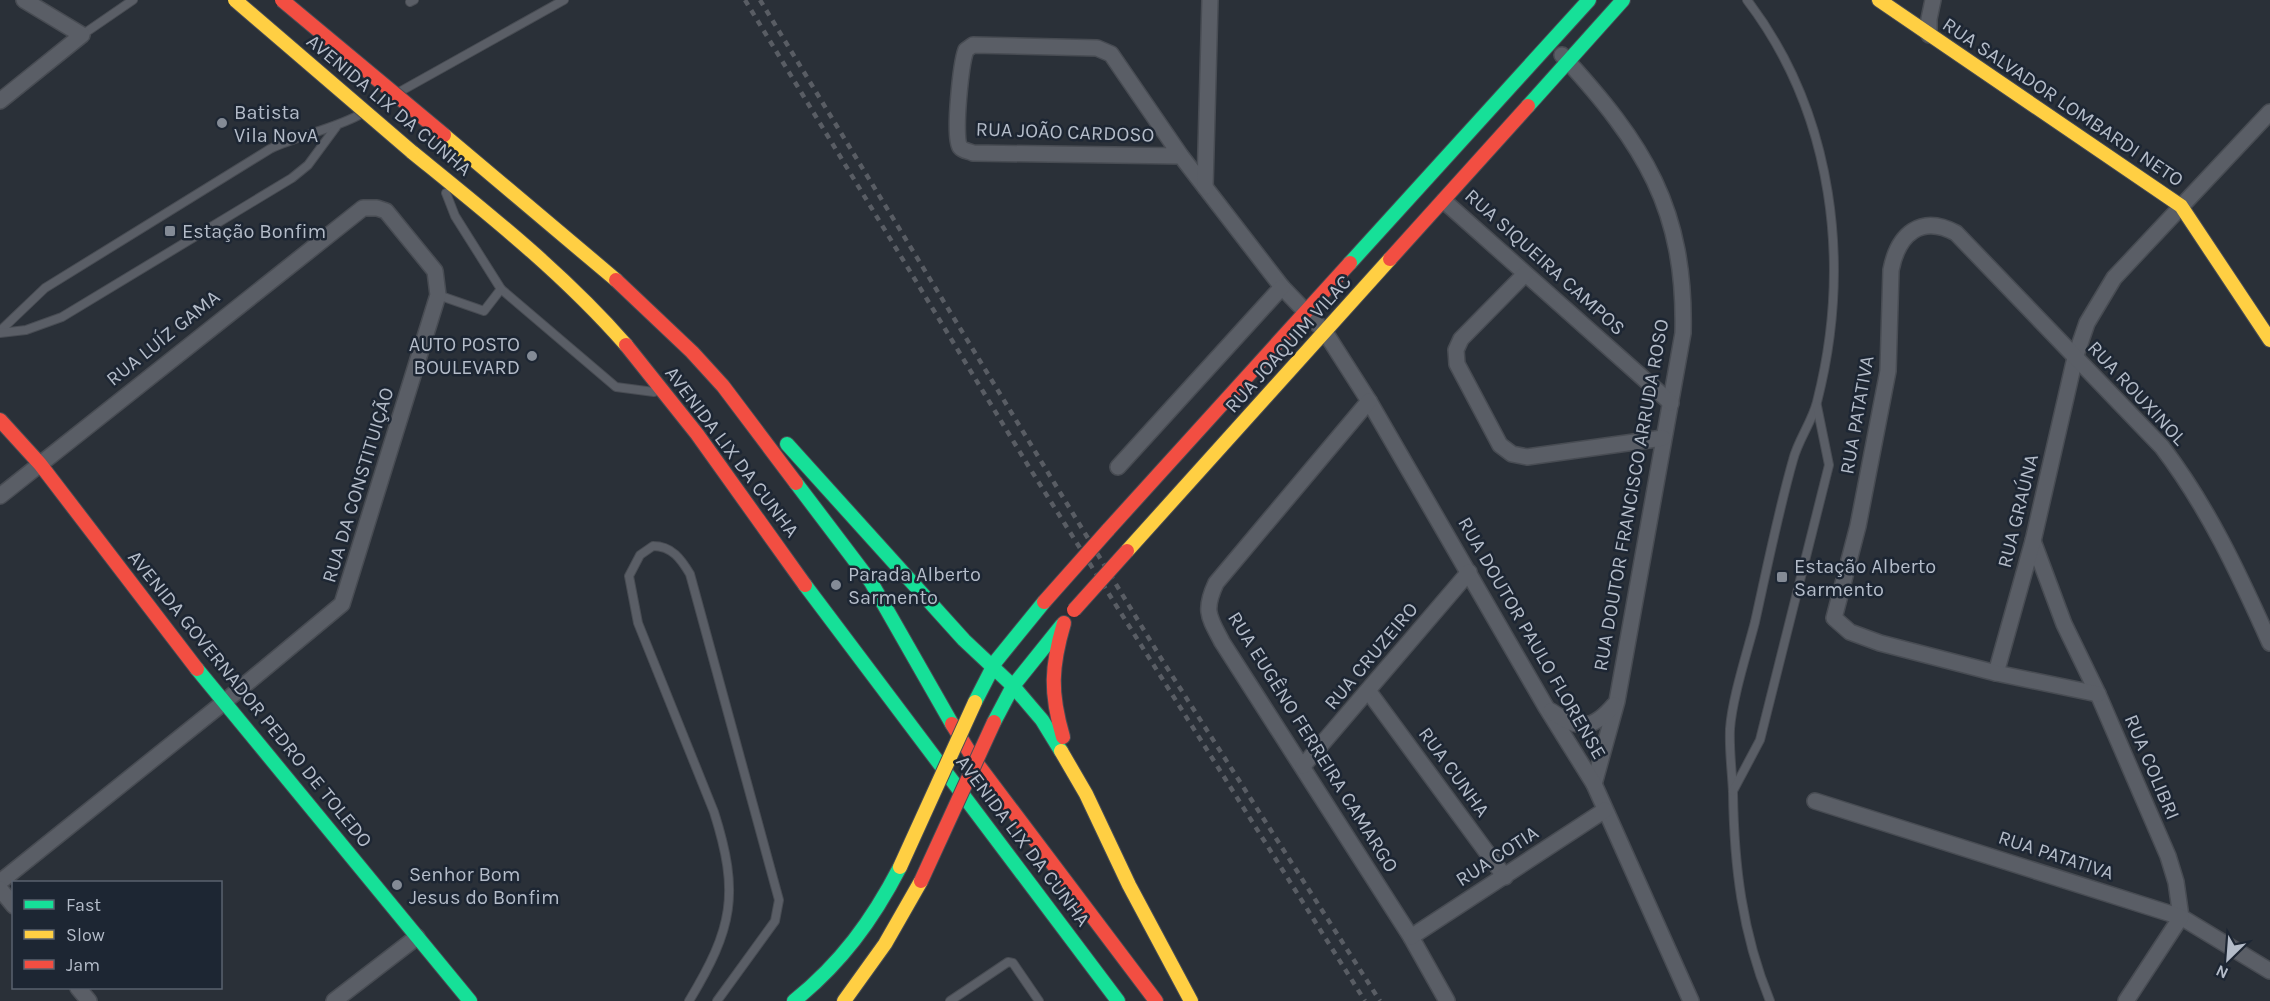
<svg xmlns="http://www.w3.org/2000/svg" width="2270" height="1001" font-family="Karla,sans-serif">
  <rect width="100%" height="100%" fill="#2a3038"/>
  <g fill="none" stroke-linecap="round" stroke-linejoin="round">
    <defs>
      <g id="lane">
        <path d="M1747,0C1834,114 1852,265 1817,402C1812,422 1798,440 1793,460C1778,513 1767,568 1755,622C1747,653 1732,699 1730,729C1729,750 1732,771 1733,792C1734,865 1742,933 1770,1001"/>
        <path d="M410,2L414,0"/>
        <path d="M82,35L133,0"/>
        <path d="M401,91L564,0"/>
        <path d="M446,193L455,216L501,289L616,387L654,392"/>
        <path d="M438,295L484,311L501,289"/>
        <path d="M0,331L45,288L270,149C299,135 331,130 359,115"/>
        <path d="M0,333L26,330L62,317L292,178L308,165L336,127"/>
        <path d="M1733,791L1760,740L1829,465L1817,406"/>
        <path d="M689,1001C733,928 740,894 714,812L638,623L629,576L640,555L653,546C672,546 681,559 690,574L779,900L775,921L717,1001"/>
        <path d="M950,1001L1008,962L1013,963L1039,1001"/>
      </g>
      <g id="street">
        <path d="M1929,35V19L1933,0"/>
        <path d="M1562,55C1644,144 1686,209 1683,333L1617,701L1594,784"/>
        <path d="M0,101L82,35L24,0"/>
        <path d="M1181,156L973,153C969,151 963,151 960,147C953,137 961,63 966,50L973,45L1097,48L1111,54L1181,156L1282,287L1325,332L1369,401L1546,707L1594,784L1691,1001"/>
        <path d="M1205,187L1210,0"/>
        <path d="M1444,201L1671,403"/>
        <path d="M1525,274L1461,339L1456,350L1457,364L1500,445L1512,454L1527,457L1663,438"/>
        <path d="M1369,401L1216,583C1203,611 1209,617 1222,642L1411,937L1447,1001"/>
        <path d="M1118,467L1282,287"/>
        <path d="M0,496L363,208H377L386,211L435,271L438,295L342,604L223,703L0,882"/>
        <path d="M2033,541L2064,624L2098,694L2168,856L2176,882L2181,917L2270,971"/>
        <path d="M1996,673L2033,541L2075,358L2087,323L2114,278L2270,112"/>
        <path d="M1369,692L1505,877"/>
        <path d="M2098,694L1996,673L1880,643L1850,632L1834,618L1858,526L1888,371L1891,270C1898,234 1921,214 1956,233L2162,447C2208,507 2239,574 2270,643"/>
        <path d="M1551,711C1578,730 1592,731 1614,705"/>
        <path d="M1303,766L1469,572"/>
        <path d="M1815,801L2181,917L2126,1001"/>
        <path d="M0,889L14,906"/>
        <path d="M1411,937L1605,810"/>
        <path d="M78,988L89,1001"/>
        <path d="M334,1001L417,937"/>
      </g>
      <g id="fast">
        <path d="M1528,106L1623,0"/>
        <path d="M1350,263L1589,0"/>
        <path d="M787,444L964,640L1013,686L1042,720L1061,751"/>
        <path d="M796,483L871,582L952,724"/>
        <path d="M805,585L1118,1001"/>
        <path d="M197,669L470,1001"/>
        <path d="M975,702L996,661L1044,602"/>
        <path d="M994,722L1013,686L1062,625"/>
        <path d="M794,1001C841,963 872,921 900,867"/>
      </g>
      <g id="slow">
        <path d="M1879,0L2181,206L2270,340"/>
        <path d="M444,135L616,280"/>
        <path d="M412,152C487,213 562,272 626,345"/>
        <path d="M1127,551L1390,259"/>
        <path d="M1061,751L1086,794L1129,885L1191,1001"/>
        <path d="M844,1001L885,944L921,881"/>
      </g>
      <g id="jam">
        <path d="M1390,259L1528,106"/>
        <path d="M616,280L692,352L723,386L796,483"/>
        <path d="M626,345L697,434L805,585"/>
        <path d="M0,420L40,464L197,669"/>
        <path d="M1108,530L1350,263"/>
        <path d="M952,724L975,761L1156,1001"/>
        <path d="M1063,737C1050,693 1051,667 1064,623"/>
      </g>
    </defs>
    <use href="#lane" stroke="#484c53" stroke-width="10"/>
    <use href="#street" stroke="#484c53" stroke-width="18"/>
    <use href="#fast" stroke="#484c53" stroke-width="16"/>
    <use href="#slow" stroke="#484c53" stroke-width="16"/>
    <use href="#jam" stroke="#484c53" stroke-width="16"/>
    <use href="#lane" stroke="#5a5e66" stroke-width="8"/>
    <use href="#street" stroke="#5a5e66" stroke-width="15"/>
    <use href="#fast" stroke="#16e098" stroke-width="14"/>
    <use href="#slow" stroke="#ffcf43" stroke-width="14"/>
    <use href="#jam" stroke="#f24e42" stroke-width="14"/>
    <g stroke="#595d64" stroke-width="4.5" stroke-dasharray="6 6" stroke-linecap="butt">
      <path d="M745,0L1029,467L1365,1001"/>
      <path d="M760,0L1164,663L1380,1001"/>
    </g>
    <defs>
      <g id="slow-bridge">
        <path d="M235,0L412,152"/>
        <path d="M900,867L975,702"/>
      </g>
      <g id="jam-bridge">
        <path d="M282,0L444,135"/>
        <path d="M1044,602L1108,530"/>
        <path d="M1074,610L1127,551"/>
        <path d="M921,881L994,722"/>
      </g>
    </defs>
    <use href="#slow-bridge" stroke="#484c55" stroke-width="16" stroke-linecap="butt"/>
    <use href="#jam-bridge" stroke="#484c55" stroke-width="16" stroke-linecap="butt"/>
    <use href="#slow-bridge" stroke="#ffcf43" stroke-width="14"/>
    <use href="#jam-bridge" stroke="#f24e42" stroke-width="14"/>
  </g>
  <g fill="#848b96" stroke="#1d2633" stroke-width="2">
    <circle cx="222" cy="123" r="6"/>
    <rect x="164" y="225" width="12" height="12" rx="3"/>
    <circle cx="532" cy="356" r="6"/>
    <rect x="1776" y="571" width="12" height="12" rx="3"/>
    <circle cx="836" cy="585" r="6"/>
    <circle cx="397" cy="885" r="6"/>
  </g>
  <g text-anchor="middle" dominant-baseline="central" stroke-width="5" stroke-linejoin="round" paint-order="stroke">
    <g font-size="20" fill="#b4bcc9" stroke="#1d2633">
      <text transform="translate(2063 102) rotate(34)">RUA SALVADOR LOMBARDI NETO</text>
      <text transform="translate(389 105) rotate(40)">AVENIDA LIX DA CUNHA</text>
      <text transform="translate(1065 132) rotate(2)">RUA JOÃO CARDOSO</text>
      <text transform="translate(1545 262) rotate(42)">RUA SIQUEIRA CAMPOS</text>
      <text transform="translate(163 338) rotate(-39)">RUA LUÍZ GAMA</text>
      <text transform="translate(1288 344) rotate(-48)">RUA JOAQUIM VILAC</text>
      <text transform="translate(2137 393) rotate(47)">RUA ROUXINOL</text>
      <text transform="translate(1857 415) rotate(-80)">RUA PATATIVA</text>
      <text transform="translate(732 452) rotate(53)">AVENIDA LIX DA CUNHA</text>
      <text transform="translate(358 485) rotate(-73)">RUA DA CONSTITUIÇÃO</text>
      <text transform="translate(1631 495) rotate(-80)">RUA DOUTOR FRANCISCO ARRUDA ROSO</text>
      <text transform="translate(2018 511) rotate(-76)">RUA GRAÚNA</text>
      <text transform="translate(1532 638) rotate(60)">RUA DOUTOR PAULO FLORENSE</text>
      <text transform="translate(1371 656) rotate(-50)">RUA CRUZEIRO</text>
      <text transform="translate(250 699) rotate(51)">AVENIDA GOVERNADOR PEDRO DE TOLEDO</text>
      <text transform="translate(1313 742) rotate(58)">RUA EUGÊNO FERREIRA CAMARGO</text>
      <text transform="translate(2152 767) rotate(67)">RUA COLIBRI</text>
      <text transform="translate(1454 772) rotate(54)">RUA CUNHA</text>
      <text transform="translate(1023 841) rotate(53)">AVENIDA LIX DA CUNHA</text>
      <text transform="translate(2056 855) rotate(18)">RUA PATATIVA</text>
      <text transform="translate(1497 856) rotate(-33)">RUA COTIA</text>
    </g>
    <g font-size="20" fill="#b4bcc9" stroke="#1d2633" text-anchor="start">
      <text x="234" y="112">Batista<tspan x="234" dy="23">Vila NovA</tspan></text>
      <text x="182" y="231">Estação Bonfim</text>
      <text x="520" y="344" text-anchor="end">AUTO POSTO<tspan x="520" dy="23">BOULEVARD</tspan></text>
      <text x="1794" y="566">Estação Alberto<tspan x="1794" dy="23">Sarmento</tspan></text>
      <text x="848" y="574">Parada Alberto<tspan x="848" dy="23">Sarmento</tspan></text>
      <text x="409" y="874">Senhor Bom<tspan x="409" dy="23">Jesus do Bonfim</tspan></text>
    </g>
  </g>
  <rect x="12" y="881" width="210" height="108" fill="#1d2633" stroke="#59626f" stroke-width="1.5"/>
  <rect x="24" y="900" width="30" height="9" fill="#16e098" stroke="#59626f" stroke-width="1.5"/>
  <text x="66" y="911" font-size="18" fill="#b4bcc9">Fast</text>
  <rect x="24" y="930" width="30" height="9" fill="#ffcf43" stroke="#59626f" stroke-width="1.5"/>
  <text x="66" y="941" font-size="18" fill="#b4bcc9">Slow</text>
  <rect x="24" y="960" width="30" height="9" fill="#f24e42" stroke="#59626f" stroke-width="1.5"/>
  <text x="66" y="971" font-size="18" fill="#b4bcc9">Jam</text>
  <g transform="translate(2228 959) rotate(205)" stroke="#1d2633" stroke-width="4.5" paint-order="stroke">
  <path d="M0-4.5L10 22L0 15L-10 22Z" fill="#b4bcc9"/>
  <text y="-9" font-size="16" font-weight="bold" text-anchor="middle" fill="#b4bcc9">N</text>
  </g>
</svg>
